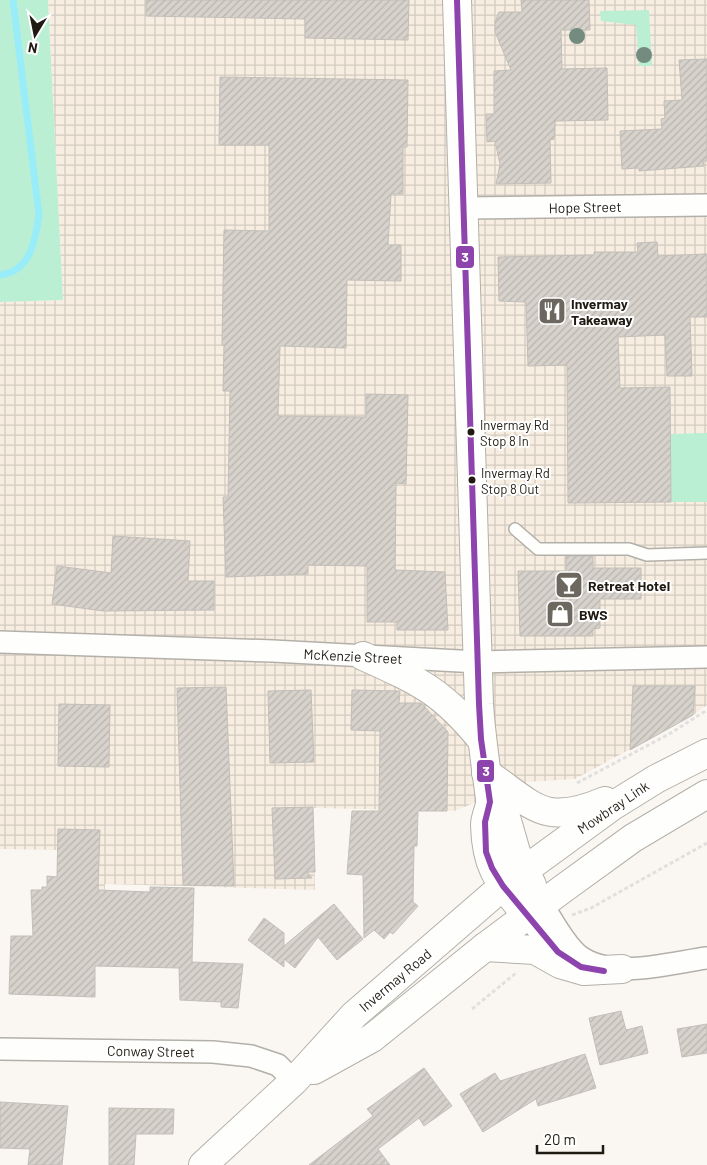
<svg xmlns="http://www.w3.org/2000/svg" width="707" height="1165" font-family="Barlow,sans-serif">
  <defs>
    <pattern id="industrial-grid" width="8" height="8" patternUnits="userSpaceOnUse" patternTransform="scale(1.25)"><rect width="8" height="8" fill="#f7ede1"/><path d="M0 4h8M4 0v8" fill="none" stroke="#d3cbc0"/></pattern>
    <pattern id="building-hatch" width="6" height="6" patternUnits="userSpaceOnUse" patternTransform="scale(1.25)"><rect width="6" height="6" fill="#d7d3cc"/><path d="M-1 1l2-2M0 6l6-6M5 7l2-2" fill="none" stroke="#b8b5ae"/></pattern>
  </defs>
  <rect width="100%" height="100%" fill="#faf7f2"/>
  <path fill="url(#industrial-grid)" d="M48,0H707V705L695,714L575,779L528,782L454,811L313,808L315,890L105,884V891L57,890V850L0,849V302L63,300Z"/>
  <g fill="#bbefd4">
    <path d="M0,0H48L63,300L0,302Z"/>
    <path d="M649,10L652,66H639L636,25L601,21L600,11Z"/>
    <path d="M707,433V502H671L670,434Z"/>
  </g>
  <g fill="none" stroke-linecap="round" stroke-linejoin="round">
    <path stroke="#98edf9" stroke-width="7" d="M0,275C31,271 35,241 39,215L13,0"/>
  </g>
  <g fill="url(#building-hatch)" stroke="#c2beb8">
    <path d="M146,0H409L408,40L305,38V19L146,16Z"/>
    <path d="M521,0H589L590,30H561L562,69L607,68L608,120L555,121L554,139L550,140L551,183L496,184L500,164L495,141L487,142L486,114H494V71L511,70L495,32V22L499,12H522Z"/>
    <path d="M707,59V161H703L704,166L639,171V168L622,169L620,131L662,129L661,119L665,118L664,101L682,100L679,60Z"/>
    <path d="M220,77L408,80L407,147H403V194H391L388,245H401V281L347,280L346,348L280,346L278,416L366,417V394L408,395L406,484L396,483L395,570L445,572L448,630H397V622H367V566L308,565V574L226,577L223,497H228L230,391H223L224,345H222L224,230L269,231V145H219Z"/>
    <path d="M657,242L658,256L707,254V317H690L692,376H667L665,335L618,337L620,388L670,387L671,502L568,503L567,365L528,366L526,302L499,301L498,257L594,255V252H638L637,243Z"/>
    <path d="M113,536L190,541L188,581H214V610L103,611L52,604L57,566L111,573Z"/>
    <path d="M566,556H593V568H641V599H600V628L593,629V636H520L518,571H566Z"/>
    <path d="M633,686H695L693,715L630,750Z"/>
    <path d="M226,687L234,886L183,885L177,688Z"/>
    <path d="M311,690L314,762L270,763L268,691Z"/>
    <path d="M352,690L400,691L399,703H421L448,732L447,811H418L417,846H414L413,902L418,906L393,934L390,932L384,939L374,930L364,938L363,875L347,874L352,811H379L380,731L351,730Z"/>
    <path d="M59,704L110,705L109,767L58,766Z"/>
    <path d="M313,807L315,872H307L312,878L275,879L272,808Z"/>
    <path d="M58,829L100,830L98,890L150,892V887L194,888L192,962L243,964L238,1008L221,1007V1002L180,1000L179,968L95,966V997L9,994L11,936H33L31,890H42V887H47V876L57,877Z"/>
    <path d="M334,904L363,939L337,960L318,937L295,968L284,959V967L248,940L264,918L284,933V946Z"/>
    <path d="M621,1011L626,1030L642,1026L648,1053L600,1065L589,1018Z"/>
    <path d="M707,1024V1053L682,1057L677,1029Z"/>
    <path d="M585,1054L596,1088L538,1106L536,1099L483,1132L460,1094L495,1073L500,1081Z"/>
    <path d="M424,1068L452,1106L424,1126L419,1118L378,1149L390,1165H309L373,1116L367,1109Z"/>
    <path d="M0,1102L68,1106L62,1165H28L30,1149L0,1148Z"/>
    <path d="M109,1108L174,1109L173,1134H136L134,1165H109Z"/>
  </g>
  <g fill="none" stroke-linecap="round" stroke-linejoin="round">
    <defs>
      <path id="service" d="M515,529L538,549H629L647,555L707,553"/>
      <g id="minor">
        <path d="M464,208L707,205"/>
        <path d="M0,642L273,651L478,662L707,657"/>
        <path d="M542,904C553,921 563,942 578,955C611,981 669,963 707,958"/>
        <path d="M527,916L546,940L568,959"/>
        <path d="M0,1049L213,1052L251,1056L278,1065L294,1081"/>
      </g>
      <g id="secondary">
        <path d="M457,0L479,704C481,736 486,767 490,799C491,808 485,816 485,825C486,870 500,882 527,916"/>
        <path d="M363,656C419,681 442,691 481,739"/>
        <path d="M486,773C535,806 543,827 605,801"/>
        <path d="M490,802L506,817L516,852L532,885"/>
        <path d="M485,947L535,950L560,964L584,971L622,969"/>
        <path d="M314,1070L372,1038L485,947L564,888L633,838L707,794"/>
        <path d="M203,1165L294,1081L354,1015L503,886L614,805L656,779L707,753"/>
      </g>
    </defs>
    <use href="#service" stroke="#b3b0a9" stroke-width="14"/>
    <use href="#minor" stroke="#b3b0a9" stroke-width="24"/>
    <use href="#secondary" stroke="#b3b0a9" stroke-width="30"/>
    <g stroke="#e1e0de" stroke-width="3" stroke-dasharray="4 2.5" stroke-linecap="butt">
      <path d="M577,783L671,733L707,710"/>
      <path d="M572,915L591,908L707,843"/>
      <path d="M472,1009L516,973"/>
    </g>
    <use href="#service" stroke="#fefefd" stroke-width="11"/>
    <use href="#minor" stroke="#fefefd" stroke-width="21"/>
    <use href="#secondary" stroke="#fefefd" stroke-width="28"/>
    <defs>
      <path id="bus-1" d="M457,0L479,704L481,739L490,802L485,822L486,852L492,868L503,886L558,952L581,967L604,971"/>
    </defs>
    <use href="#bus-1" stroke="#fff" stroke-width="10"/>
    <use href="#bus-1" stroke="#8e44ad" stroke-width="6"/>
  </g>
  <g fill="#748b80">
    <circle cx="577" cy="36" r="8"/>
    <circle cx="644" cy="55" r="8"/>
  </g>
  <defs>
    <symbol id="restaurant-square" viewBox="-11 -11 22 22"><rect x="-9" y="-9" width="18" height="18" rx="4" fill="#6c6860" stroke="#fff"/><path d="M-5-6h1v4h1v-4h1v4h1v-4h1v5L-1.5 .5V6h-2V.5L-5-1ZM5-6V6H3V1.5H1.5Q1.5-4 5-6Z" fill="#fff"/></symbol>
    <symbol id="bar-square" viewBox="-11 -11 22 22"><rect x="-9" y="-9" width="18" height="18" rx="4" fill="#6c6860" stroke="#fff"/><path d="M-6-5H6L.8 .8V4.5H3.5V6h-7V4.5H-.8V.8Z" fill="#fff"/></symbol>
    <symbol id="shop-square" viewBox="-11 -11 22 22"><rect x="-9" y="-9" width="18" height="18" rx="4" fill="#6c6860" stroke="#fff"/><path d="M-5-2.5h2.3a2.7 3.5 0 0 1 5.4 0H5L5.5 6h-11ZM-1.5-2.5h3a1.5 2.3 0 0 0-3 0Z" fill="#fff"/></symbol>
  </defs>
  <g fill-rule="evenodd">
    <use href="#restaurant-square" x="536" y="295" width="32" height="32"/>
    <use href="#bar-square" x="553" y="569" width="32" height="32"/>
    <use href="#shop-square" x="544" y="598" width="32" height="32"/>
  </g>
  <g fill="#1f1b12" stroke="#fff" stroke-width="2">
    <circle cx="471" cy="432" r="4.5"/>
    <circle cx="472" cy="480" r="4.5"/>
  </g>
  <g text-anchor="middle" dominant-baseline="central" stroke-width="4" stroke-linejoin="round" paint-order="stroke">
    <g font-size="13" fill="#1f1b12" stroke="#fff" text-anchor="start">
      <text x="480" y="425">Invermay Rd<tspan x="480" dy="16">Stop 8 In</tspan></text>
      <text x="481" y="473">Invermay Rd<tspan x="481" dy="16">Stop 8 Out</tspan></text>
    </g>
    <g font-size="14" fill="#1f1b12" stroke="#fff">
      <text transform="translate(585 207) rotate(-1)">Hope Street</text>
      <text transform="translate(353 656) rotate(3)">McKenzie Street</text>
      <text transform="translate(613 807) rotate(-34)">Mowbray Link</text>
      <text transform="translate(395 980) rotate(-40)">Invermay Road</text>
      <text transform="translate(151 1051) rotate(1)">Conway Street</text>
    </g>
    <g font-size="14" font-weight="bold" fill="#1f1b12" stroke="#fff" text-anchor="start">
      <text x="571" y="303">Invermay<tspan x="571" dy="16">Takeaway</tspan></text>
      <text x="588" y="585">Retreat Hotel</text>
      <text x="579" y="614">BWS</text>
    </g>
  </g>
  <g stroke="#fff" stroke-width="2">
    <rect x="455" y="245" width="20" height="24" rx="5" fill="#8e44ad"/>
    <rect x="476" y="759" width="19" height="24" rx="5" fill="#8e44ad"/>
  </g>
  <g font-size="14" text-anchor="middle" font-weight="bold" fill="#fff">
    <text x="465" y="262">3</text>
    <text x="486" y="776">3</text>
  </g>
  <g transform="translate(35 35) rotate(190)" stroke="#ffffff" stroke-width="4" paint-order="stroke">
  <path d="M0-4L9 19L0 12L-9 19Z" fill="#1f1b12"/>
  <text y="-8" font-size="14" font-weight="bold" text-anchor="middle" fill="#1f1b12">N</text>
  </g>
  <path d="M537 1145v8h66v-8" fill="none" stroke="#1f1b12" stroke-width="2.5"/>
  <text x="544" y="1145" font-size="15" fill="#1f1b12" stroke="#ffffff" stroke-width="4" paint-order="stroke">20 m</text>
</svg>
